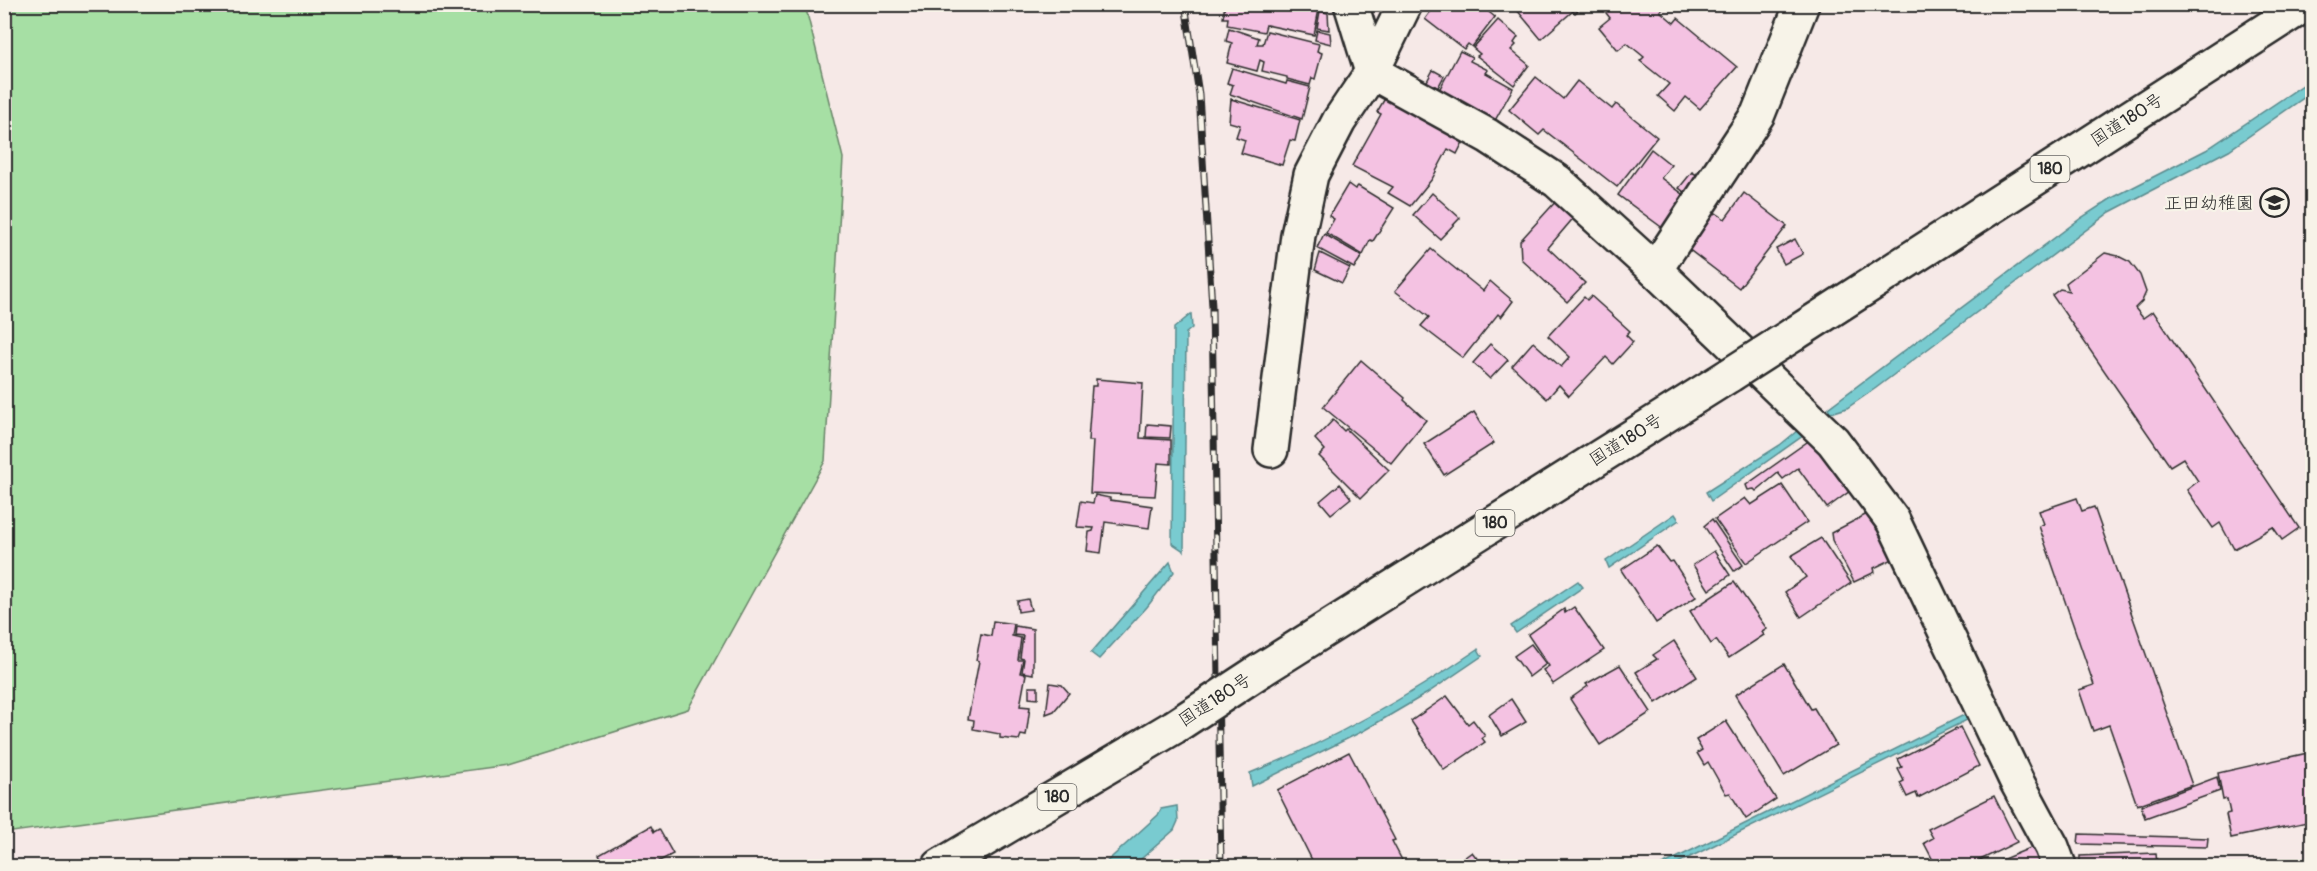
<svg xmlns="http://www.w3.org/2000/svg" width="2317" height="871" font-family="Pangolin,'Klee One',sans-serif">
  <rect width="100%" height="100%" fill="#f6e9e7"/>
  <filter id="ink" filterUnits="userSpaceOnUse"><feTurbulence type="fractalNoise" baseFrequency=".0167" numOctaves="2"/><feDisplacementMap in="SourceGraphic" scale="12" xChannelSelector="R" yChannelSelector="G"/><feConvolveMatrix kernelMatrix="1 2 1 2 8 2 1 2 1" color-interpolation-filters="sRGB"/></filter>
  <g filter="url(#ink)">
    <path fill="#a6dfa4" stroke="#688568" stroke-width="1.5" d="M4,5H805L843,158L825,461L688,709L508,765L5,833Z"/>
    <g fill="#79cbd0" stroke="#5a8b8e" stroke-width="1.5">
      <path d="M2312,79V92L2229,150L2110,212L1876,388L1847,408L1831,413L1828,408L2081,218L2112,198L2206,150Z"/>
      <path d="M1191,314L1192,328L1186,333L1184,551L1172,543L1174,328Z"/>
      <path d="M1809,421L1814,428L1711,501L1706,492L1780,445Z"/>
      <path d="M1675,514L1679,520L1609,568L1606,561Z"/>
      <path d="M1170,562L1174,572L1147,607L1099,659L1091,653Z"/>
      <path d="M1578,581L1583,587L1516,633L1511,626Z"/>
      <path d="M1478,649L1482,656L1426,694L1363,731L1252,786L1250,773C1333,740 1405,699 1478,649Z"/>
      <path d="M1968,713L1971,718L1672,866H1660Z"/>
      <path d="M1177,806L1178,821L1174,830L1133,866H1102L1158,815L1161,809Z"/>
    </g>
    <g fill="#f4c2e2" stroke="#2b2b2b" stroke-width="1.5">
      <path d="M1225,4H1320L1314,35L1266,25L1264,32L1227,25L1228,18H1223Z"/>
      <path d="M1436,4H1479L1495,17L1472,47L1468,44L1464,49L1425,19Z"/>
      <path d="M1512,4H1586L1575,13L1573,11L1541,39Z"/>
      <path d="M1599,4H1662L1664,7L1660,11L1674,23L1678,18L1737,67L1700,109L1686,97L1675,111L1658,96L1669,84L1640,61L1644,57L1627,43L1618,50L1599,27L1610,18Z"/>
      <path d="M1320,11L1328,13L1329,30L1317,28Z"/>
      <path d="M1498,20L1518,37L1514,43L1516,45L1511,50L1529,65L1514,85L1477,56L1480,54L1473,48Z"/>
      <path d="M1229,28L1259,38L1257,44H1263L1267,31L1319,44L1317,51L1322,53L1315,79L1312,78L1310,85L1287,79V77L1262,71L1264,62L1260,60L1257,71L1227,63L1232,43L1226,41Z"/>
      <path d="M1317,30L1330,33L1331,44L1315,40Z"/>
      <path d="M1460,51L1472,57L1470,61L1488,70L1486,73L1513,88L1493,124L1438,92Z"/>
      <path d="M1232,68L1286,84L1287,81L1310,87L1302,119L1230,94L1233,85L1227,83Z"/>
      <path d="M1433,70L1444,76L1436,91L1425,85Z"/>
      <path d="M1536,77L1563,99L1577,81L1612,109L1616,104L1657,137L1617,187L1544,130L1539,135L1509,110Z"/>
      <path d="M1387,95L1465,138L1457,154L1448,149L1432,179L1410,206L1388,193L1393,187L1352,166L1381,114L1377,112Z"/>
      <path d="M1231,99L1300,120L1295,141L1290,140L1282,165L1241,153L1245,140L1236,137L1240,125L1229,122Z"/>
      <path d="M1651,149L1671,165L1661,178L1687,197L1664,229L1618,195Z"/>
      <path d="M1692,172L1700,177L1687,194L1679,188Z"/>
      <path d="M1348,184L1355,189L1358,186L1394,208L1373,241L1370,240L1363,255L1326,233L1334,219L1329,216Z"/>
      <path d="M1432,193L1460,218L1440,239L1413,215Z"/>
      <path d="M1744,193L1787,226L1739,288L1687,248L1713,211L1725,219Z"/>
      <path d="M1558,199L1576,215L1548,248L1585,283L1567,302L1521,259L1520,241Z"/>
      <path d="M1324,234L1362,256L1354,268L1317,248Z"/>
      <path d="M1795,239L1803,254L1784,264L1776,249Z"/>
      <path d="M1431,249L1483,291L1490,281L1513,301L1501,317L1498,314L1463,358L1421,326L1429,317L1395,291Z"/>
      <path d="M1320,253L1350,268L1342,283L1315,270Z"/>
      <path d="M2105,253L2118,256L2130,262L2140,275L2146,292L2142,301L2135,308L2143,318L2153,311L2299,528L2282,540L2273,527L2234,549L2220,523L2213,528L2187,490L2198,481L2183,458L2170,466L2052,295L2060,289L2069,291L2066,283Z"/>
      <path d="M1591,296L1630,331L1626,335L1633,342L1613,364L1606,357L1569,396L1559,385L1547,399L1512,366L1533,342L1561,367L1570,357L1548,336L1584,297L1587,300Z"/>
      <path d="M1490,344L1508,360L1490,379L1473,363Z"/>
      <path d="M1361,360L1405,398L1404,400L1426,420L1391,463L1323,407Z"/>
      <path d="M1096,379L1143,383L1140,438L1171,440V464L1158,463L1155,496L1090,493L1093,441H1088L1092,386H1096Z"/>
      <path d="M1474,412L1494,443L1444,475L1424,444Z"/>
      <path d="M1333,420L1344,431L1346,429L1389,470L1361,498L1319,456L1325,450L1315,439Z"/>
      <path d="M1147,424L1171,426L1170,438L1146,437Z"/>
      <path d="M1817,435L1854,488L1827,508L1798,468L1783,479L1778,473L1756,491L1754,489L1748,490L1746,485Z"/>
      <path d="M1340,484L1351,498L1331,514L1320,501Z"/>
      <path d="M1782,485L1807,522L1746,563L1715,519L1745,498L1751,505Z"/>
      <path d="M1095,495L1110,498V500L1152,506L1149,528L1105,522L1101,553L1087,551L1089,532L1093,531L1094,528L1077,527L1081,501L1093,503Z"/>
      <path d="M2077,498L2082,511L2094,507L2192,785L2137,805L2109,725L2093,731L2079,690L2094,685L2039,526L2044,524L2039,511Z"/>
      <path d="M1869,513L1875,524L1877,523L1895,558L1874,568L1875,572L1854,582L1832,540L1831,533Z"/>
      <path d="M1712,519L1743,565L1734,571L1704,526Z"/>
      <path d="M1821,538L1851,583L1801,617L1785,592L1806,577L1791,556Z"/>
      <path d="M1657,546L1669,562L1673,561L1696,597L1656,623L1621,570Z"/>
      <path d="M1714,551L1730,575L1709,590L1693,565Z"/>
      <path d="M1734,582L1767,629L1762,632L1764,635L1729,658L1716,640L1711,644L1690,611Z"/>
      <path d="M1028,599L1031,610L1018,612L1017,601Z"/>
      <path d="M1574,607L1604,650L1553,684L1543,670L1549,666L1528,635L1564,609L1565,613Z"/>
      <path d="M993,621L1014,624L1012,636L1021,638L1018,660H1023L1020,673L1026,674L1020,706L1030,707L1026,736L1021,735L1019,740L1000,738V734L973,729L974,720L968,719L979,661L976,660L981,634L991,636Z"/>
      <path d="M1015,626L1033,629V674L1022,672L1024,659L1020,658L1023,636L1014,635Z"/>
      <path d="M1674,641L1697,677L1656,703L1636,672L1657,659L1653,655Z"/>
      <path d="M1531,644L1546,664L1529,677L1514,656Z"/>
      <path d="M1784,664L1811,709L1814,708L1836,745L1784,776L1735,695Z"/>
      <path d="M1620,665L1651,712L1600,745L1570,699L1588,686L1586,684Z"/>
      <path d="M1050,683L1062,685L1069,693L1054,711L1046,714Z"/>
      <path d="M1029,687H1038V699L1029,698Z"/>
      <path d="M1447,696L1468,724L1473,720L1485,736L1482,738L1485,742L1444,770L1411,721Z"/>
      <path d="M1511,699L1526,722L1502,736L1489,715Z"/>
      <path d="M1726,721L1776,799L1746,819L1730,793L1726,794L1708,762L1704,765L1697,753L1702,750L1696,740Z"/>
      <path d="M1960,727L1979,766L1918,798L1916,793L1907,797L1900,783L1904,781L1898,769L1902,767L1898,759Z"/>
      <path d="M1349,752L1395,840L1392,841L1405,866H1315L1277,790Z"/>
      <path d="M2312,752V821L2231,838L2226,814L2230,813L2227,799L2223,800L2218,773Z"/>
      <path d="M2217,777L2220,791L2145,818L2141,806Z"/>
      <path d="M1994,796L2017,842L1968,866H1947L1946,864L1936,866L1924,843L1933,838L1928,829Z"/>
      <path d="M651,826L654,832L659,829L673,854L650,866H605L599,855Z"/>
      <path d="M2079,834L2208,838L2207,847L2078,844Z"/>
      <path d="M2035,846L2045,866H1987Z"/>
      <path d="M1472,852L1483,866H1453Z"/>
      <path d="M2156,853L2157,866H2080V856Z"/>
    </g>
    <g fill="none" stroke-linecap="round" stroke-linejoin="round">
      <defs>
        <g id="street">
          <path d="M1351,4L1372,72L1488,136L1557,181L1655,270L1833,441L1893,521L2017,782L2052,847L2059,866"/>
          <path d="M1655,270L1758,114L1802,4"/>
        </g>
        <path id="secondary" d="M1271,450L1298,235L1311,175L1339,121L1372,72L1405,4"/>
        <g id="highway">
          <path d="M1794,334L2306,4"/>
          <path d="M1261,670L1730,375"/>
          <path d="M940,866L1174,727"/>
        </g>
      </defs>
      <use href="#street" stroke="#2b2b2b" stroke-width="38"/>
      <use href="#secondary" stroke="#2b2b2b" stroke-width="38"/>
      <use href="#highway" stroke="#2b2b2b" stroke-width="38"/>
      <use href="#street" stroke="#f7f3e8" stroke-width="33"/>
      <use href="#secondary" stroke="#f7f3e8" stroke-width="33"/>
      <use href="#highway" stroke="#f7f3e8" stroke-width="33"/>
      <defs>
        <path id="rail" d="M1185,4L1199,94L1212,307L1221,866"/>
      </defs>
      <use href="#rail" stroke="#2b2b2b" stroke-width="7"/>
      <use href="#rail" stroke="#f7f3e8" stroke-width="4.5" stroke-dasharray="14" stroke-linecap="butt"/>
      <defs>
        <g id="highway-bridge">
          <path d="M1730,375L1794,334"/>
          <path d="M1174,727L1261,670"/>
        </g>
      </defs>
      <use href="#highway-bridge" stroke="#2b2b2b" stroke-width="38" stroke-linecap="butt"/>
      <use href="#highway-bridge" stroke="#f7f3e8" stroke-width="33"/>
    </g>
  </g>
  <defs>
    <symbol id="school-ring" viewBox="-11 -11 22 22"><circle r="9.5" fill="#f7f3e8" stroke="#2b2b2b" stroke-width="1.5"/><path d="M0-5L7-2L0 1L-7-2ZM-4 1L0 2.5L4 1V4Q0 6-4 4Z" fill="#2b2b2b"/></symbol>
  </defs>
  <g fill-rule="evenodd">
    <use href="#school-ring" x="2258" y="186" width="33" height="33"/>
  </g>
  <g text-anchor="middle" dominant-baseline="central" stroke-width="4.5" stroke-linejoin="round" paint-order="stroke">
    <g fill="#f7f3e8" stroke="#686764" stroke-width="1.5">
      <rect x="2030.5" y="156" width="39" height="26" rx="4.5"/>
      <rect x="1475.5" y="510" width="39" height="26" rx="4.5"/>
      <rect x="1037.5" y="784" width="39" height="26" rx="4.5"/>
    </g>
    <g font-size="16" font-weight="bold" fill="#2b2b2b">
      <text x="2050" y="169">180</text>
      <text x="1495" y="523">180</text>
      <text x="1057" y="797">180</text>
    </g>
    <g font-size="18" fill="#2b2b2b" stroke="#f7f3e8">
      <text transform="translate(2127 120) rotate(-33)">国道180号</text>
      <text transform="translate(1626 440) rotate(-32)">国道180号</text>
      <text transform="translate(1215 700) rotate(-33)">国道180号</text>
    </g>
    <g font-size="18" fill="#2b2b2b" stroke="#f7f3e8" text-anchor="end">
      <text x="2254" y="203">正田幼稚園</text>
    </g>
  </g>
  <rect width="2317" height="871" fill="none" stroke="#f7f3e8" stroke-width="24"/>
  <rect x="12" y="12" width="2293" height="847" fill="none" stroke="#2b2b2b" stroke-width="2" filter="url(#ink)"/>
</svg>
